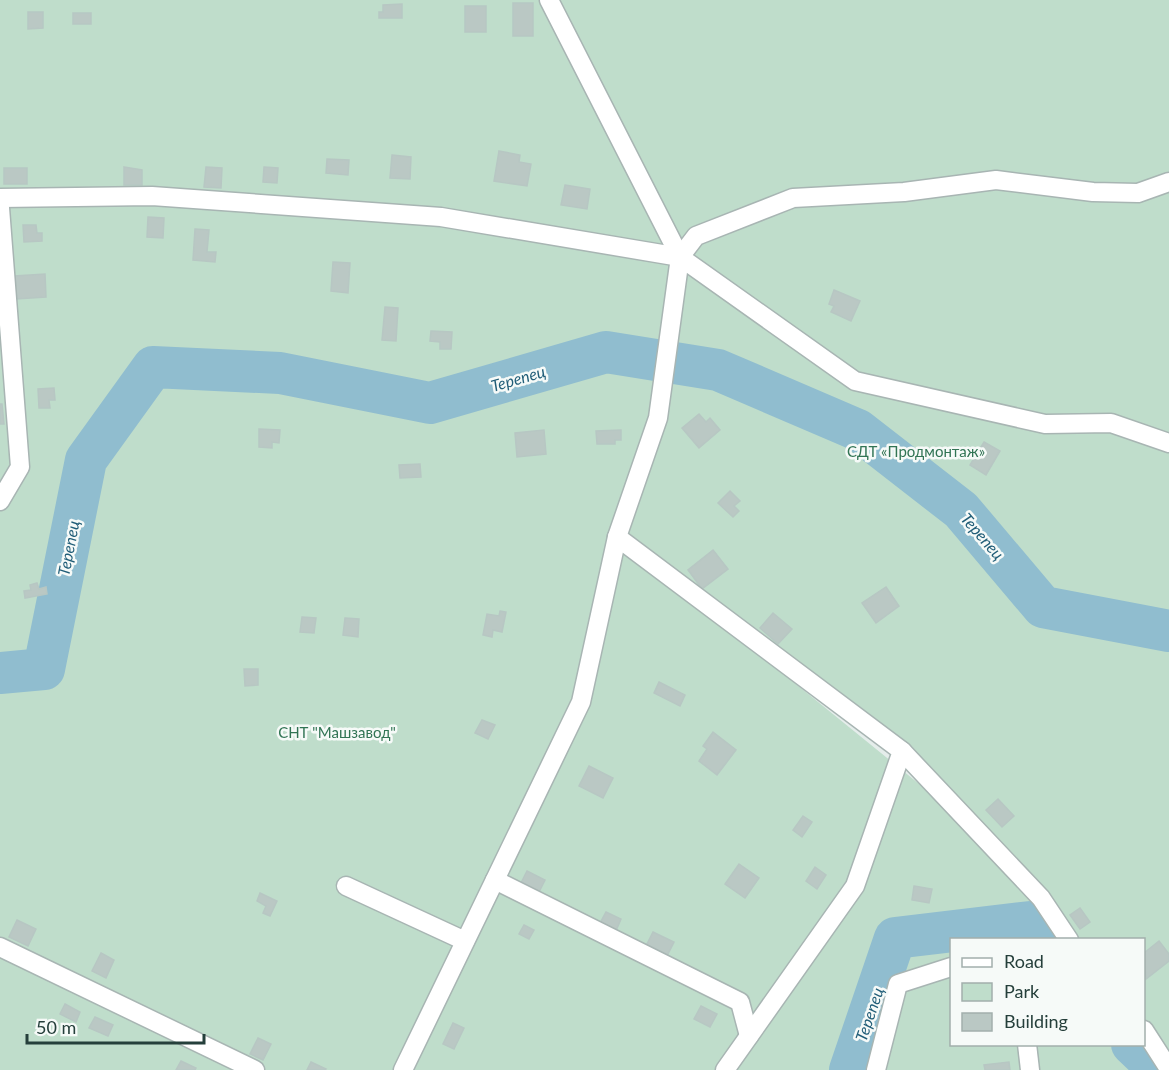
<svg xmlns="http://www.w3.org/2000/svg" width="1169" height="1070" font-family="Lato,sans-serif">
  <rect width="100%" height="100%" fill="#e5edeb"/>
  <path fill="#bfddcb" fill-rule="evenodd" d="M0,0H1169V1070H0ZM658,572L917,775L998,848ZM952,940H1144V1044H952Z"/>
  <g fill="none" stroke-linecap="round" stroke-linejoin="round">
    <g stroke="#90bdcf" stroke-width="42">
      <path d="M0,673L44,669L86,460L153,367L280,373L430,403L606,352L718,370L858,430L961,510L1043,607L1169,631"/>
      <path d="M1132,1044L1159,1070"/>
      <path d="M850,1070L895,938L1030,922L1044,940"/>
    </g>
  </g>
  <g fill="#bac8c4" stroke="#b7c7c3" stroke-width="1.5">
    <rect x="513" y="3" width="20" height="33"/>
    <path d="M402,4V18H379V12H383V5Z"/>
    <rect x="465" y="6" width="21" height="26"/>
    <path d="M28,12H43V28L28,29Z"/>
    <rect x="73" y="13" width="18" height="11"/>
    <path d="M499,151L520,155L519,162L531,164L527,186L494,181Z"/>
    <path d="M392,155L411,157L410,179L390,178Z"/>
    <path d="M327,159L349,160L348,175L326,173Z"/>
    <path d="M124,167L142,170V185H124Z"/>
    <path d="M206,167L222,168L221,188L204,187Z"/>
    <path d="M264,167L278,168L277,183L263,182Z"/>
    <rect x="4" y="168" width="23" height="16"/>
    <path d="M565,185L590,189L587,209L561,205Z"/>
    <path d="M148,217L164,218L163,238L147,237Z"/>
    <path d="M23,225H36L37,233H42V241L24,242Z"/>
    <path d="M195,229L209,230L207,252H216L215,262L193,260Z"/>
    <path d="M333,262L350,263L348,293L331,291Z"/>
    <path d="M45,274L46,297L16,299L14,276Z"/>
    <path d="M834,290L860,301L851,321L831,312L834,306L829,304Z"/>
    <path d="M385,307L398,308L396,341L382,340Z"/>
    <path d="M431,331L452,332L451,349H440V342L430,341Z"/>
    <path d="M54,388L55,400H49L50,408H39L38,389Z"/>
    <path d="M0,404H2L4,424H0Z"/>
    <path d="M699,414L706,422L710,418L720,430L699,448L682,428Z"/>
    <path d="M259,429L280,430L279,443L272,442V448L259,447Z"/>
    <path d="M544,430L546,454L517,457L515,433Z"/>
    <path d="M621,430V440H615V444H597L596,431Z"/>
    <path d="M984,442L1000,451L986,475L970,465Z"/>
    <path d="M420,464L421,477L400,478L399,465Z"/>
    <path d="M730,491L740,501L734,506L739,511L733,517L718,503Z"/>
    <path d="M713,550L728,569L702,589L688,570Z"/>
    <path d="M37,583L39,589L46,587L47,594L25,598L24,591L31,590L30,585Z"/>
    <path d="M886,587L899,606L876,623L862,603Z"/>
    <path d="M500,611L506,612L502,632L493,630L492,637L483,635L487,614L499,616Z"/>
    <path d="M773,613L792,629L778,644L760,628Z"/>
    <path d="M302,617L316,618L314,633L300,632Z"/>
    <path d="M345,618L359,619L358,637L343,635Z"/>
    <path d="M244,669H258V685L245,686Z"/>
    <path d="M659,682L685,695L680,706L654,693Z"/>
    <path d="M482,720L495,725L488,739L475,733Z"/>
    <path d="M713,732L736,750L717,775L699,761L707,749L703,746Z"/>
    <path d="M589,766L613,778L603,798L579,786Z"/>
    <path d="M998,799L1014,816L1002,827L986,810Z"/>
    <path d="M803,816L812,822L802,837L793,830Z"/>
    <path d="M739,864L759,878L745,898L725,884Z"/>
    <path d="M815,867L826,875L817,889L806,881Z"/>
    <path d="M527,871L545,880L538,894L520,885Z"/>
    <path d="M914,886L932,889L929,903L912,900Z"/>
    <path d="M260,893L277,901L270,916L263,913L266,906L257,901Z"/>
    <path d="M1080,908L1090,922L1080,929L1070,915Z"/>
    <path d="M606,912L621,919L615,933L599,925Z"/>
    <path d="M17,920L36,929L28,946L9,937Z"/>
    <path d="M524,925L534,930L529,939L519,934Z"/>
    <path d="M653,932L674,942L666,958L645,948Z"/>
    <path d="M1159,941L1169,954V961L1146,979L1144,953Z"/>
    <path d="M101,953L114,960L106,978L92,971Z"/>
    <path d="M65,1004L80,1012L76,1022L60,1014Z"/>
    <path d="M701,1006L717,1014L710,1027L694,1019Z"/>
    <path d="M95,1017L113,1025L108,1036L89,1028Z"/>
    <path d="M453,1023L464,1028L454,1049L443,1044Z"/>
    <path d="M258,1038L271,1044L263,1060L250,1054Z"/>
    <path d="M181,1061L196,1068L195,1070H176Z"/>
    <path d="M311,1062L326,1069L325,1070H307Z"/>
    <path d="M1009,1062L1010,1070H985L984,1065Z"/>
  </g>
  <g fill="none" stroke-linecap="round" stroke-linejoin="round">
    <defs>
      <g id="minor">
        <path d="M0,198L152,196L441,217L680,257L855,381L1045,424L1111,423L1169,443"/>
        <path d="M0,208L20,467L0,501"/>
        <path d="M680,257L696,236L793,198L904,192L996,180L1093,192L1138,193L1169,182"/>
        <path d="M617,537L902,751L855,886L725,1070"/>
        <path d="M902,751L1041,898L1069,940"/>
        <path d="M495,880L740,1002L749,1036"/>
        <path d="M346,886L465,941"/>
        <path d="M0,947L255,1070"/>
        <path d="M1144,1030L1169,1069"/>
        <path d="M1027,1044L1030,1070"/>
        <path d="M403,1070L581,702L617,537L658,418L680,257L549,0"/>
        <path d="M876,1070L898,984L951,967"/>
      </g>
    </defs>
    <use href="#minor" stroke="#a8b5b3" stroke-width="21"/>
    <use href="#minor" stroke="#fff" stroke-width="18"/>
  </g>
  <g text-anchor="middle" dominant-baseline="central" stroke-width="5" stroke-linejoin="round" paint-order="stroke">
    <g font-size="15" fill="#317454" stroke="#f6faf8">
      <text x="916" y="451">СДТ «Продмонтаж»</text>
      <text x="337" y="732">СНТ "Машзавод"</text>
    </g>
    <g font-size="16" font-style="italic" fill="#215e78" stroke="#f6faf8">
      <text transform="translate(518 378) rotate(-16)">Терепец</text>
      <text transform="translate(983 536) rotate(49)">Терепец</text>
      <text transform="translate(68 548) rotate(-79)">Терепец</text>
      <text transform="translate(869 1014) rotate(-71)">Терепец</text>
    </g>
  </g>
  <rect x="950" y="938" width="195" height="108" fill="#f6faf8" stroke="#a2afac" stroke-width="1.5"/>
  <rect x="962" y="958" width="30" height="9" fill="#ffffff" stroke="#a2afac" stroke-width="1.5"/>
  <text x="1004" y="968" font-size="18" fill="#253f3b">Road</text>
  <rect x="962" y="983" width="30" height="18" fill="#bfddcb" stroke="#a2afac" stroke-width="1.5"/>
  <text x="1004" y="998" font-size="18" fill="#253f3b">Park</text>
  <rect x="962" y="1013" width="30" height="18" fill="#bac8c4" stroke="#a2afac" stroke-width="1.5"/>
  <text x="1004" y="1028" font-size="18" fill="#253f3b">Building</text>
  <path d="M27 1034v9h177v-9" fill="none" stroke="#253f3b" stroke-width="3"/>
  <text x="36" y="1034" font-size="18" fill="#253f3b" stroke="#f6faf8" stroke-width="4.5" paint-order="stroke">50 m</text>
</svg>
